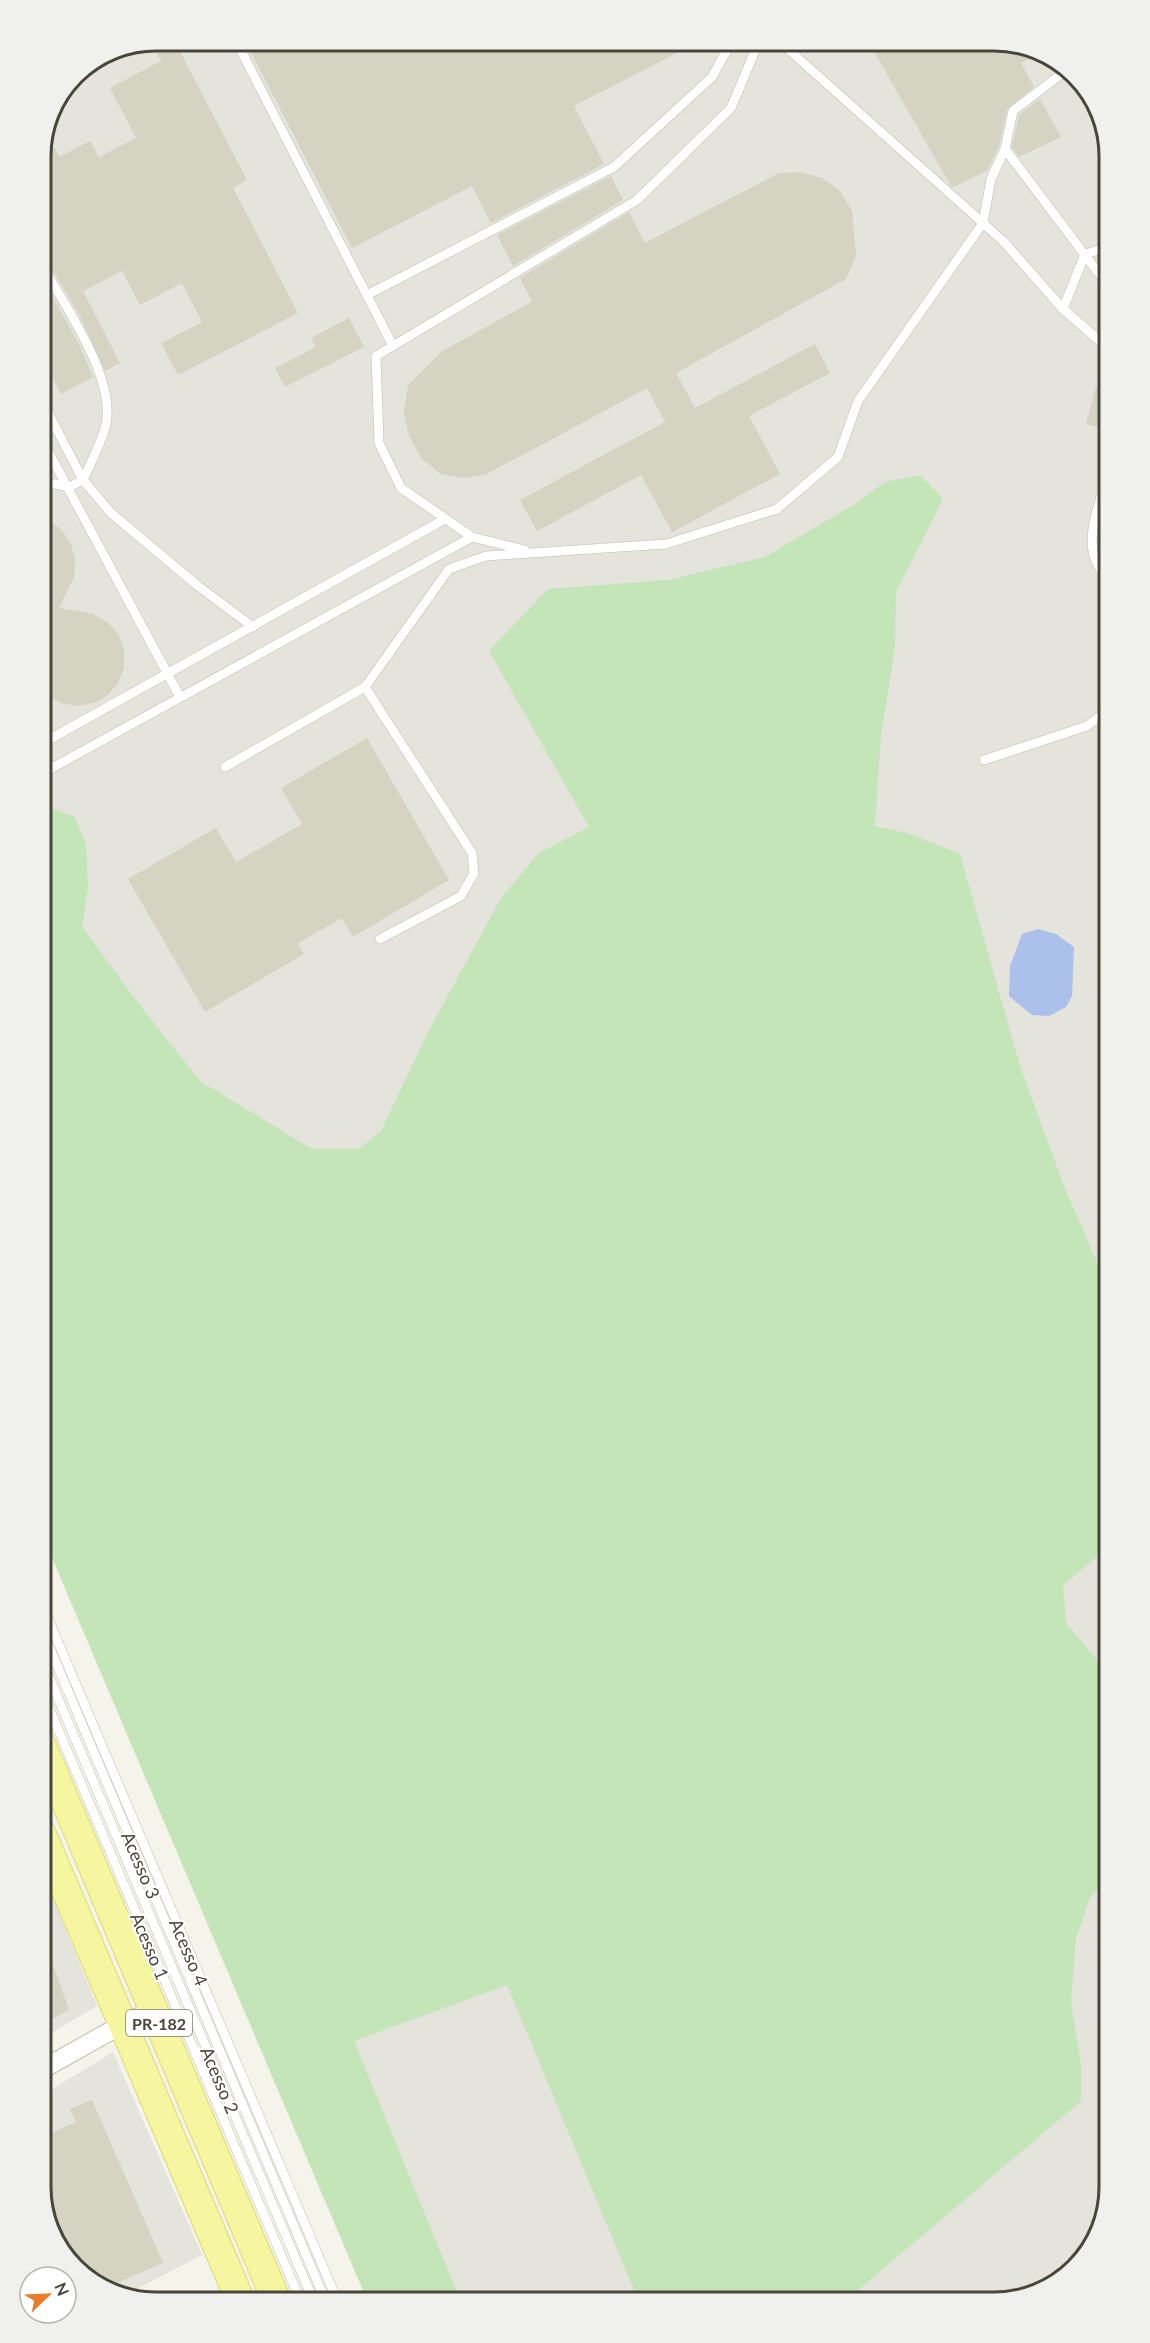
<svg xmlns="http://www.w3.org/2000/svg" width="1150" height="2343" font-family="Lato,sans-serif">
  <rect width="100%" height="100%" fill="#f4f4eb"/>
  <g fill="#e4e3dc">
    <path d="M156,41H1002L1064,64L1101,112L1109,156V2188L1090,2252L1038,2294L994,2302H368L45,1541L41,1536V149L75,74L112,49Z"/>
    <path d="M47,1883L97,2006L41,2039V1887Z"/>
    <path d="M113,2052L202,2255L127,2294L86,2279L49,2231L41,2187V2096Z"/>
  </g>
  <g fill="#c4e5b7">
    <path d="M920,475L943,499L896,592L895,647L881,736L875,826L907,833L960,854L1020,1066L1064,1186L1109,1290V1547L1063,1585L1066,1623L1109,1674V1879L1090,1897L1076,1939L1071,2002L1081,2064V2101L844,2302H639L507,1985L354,2041L461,2302H368L45,1541L41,1454V805L74,816L86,844L88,887L82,927L138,1003L200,1081L312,1149H359L381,1131L427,1034L501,898L539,853L589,827L489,651L548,589L668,580L765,557L853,505L885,482Z"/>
    <path d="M1094,2239L1090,2252L1038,2294L1027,2296Z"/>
  </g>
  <path fill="#acc0ec" d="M1038,929L1056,934L1074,947L1072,996L1066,1007L1049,1016L1032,1015L1009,996L1010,966L1022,934Z"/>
  <g fill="#d5d3c1">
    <path d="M174,40L247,180L233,188L298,313L178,375L161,343L202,322L182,283L140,305L122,271L83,291L120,363L105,371L80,316L45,257L50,255L41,237V155L55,148L59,157L90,141L99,157L136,138L110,88L161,61L151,41Z"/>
    <path d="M245,41H700L574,106L604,164L491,223L472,186L352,248Z"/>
    <path d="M868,41H1002L1038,54L1021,63L1034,87L1007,109L999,147L987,171L953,187L951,186Z"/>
    <path d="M1040,99L1061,137L1019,157L1012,147L1019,115Z"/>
    <path d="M800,172L822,178L839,190L852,211L856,256L846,279L676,373L695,408L815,344L830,373L749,416L780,474L672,532L641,475L537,531L520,500L665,422L647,388L485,475L464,478L441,474L422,459L409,436L404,412L408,385L442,351L532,302L520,278L629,212L645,243L779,173Z"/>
    <path d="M611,176L623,200L513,266L497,235Z"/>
    <path d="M41,276L79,344L93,377L61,394L41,356Z"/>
    <path d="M349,318L364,347L285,387L275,368L316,347L311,338Z"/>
    <path d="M1096,387L1110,391V430L1086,424Z"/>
    <path d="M41,515L62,530L71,544L75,560L74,577L59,608L93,614L108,623L119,635L124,651V668L118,683L108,695L94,703L77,706L61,703L44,693L41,688Z"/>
    <path d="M367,738L449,880L353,937L342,918L298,943L304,954L205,1012L128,879L216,828L236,862L302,824L281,788Z"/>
    <path d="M41,1937H43L69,2010L41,2025Z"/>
    <path d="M92,2100L163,2263L108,2287L86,2279L49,2231L40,2187V2138L76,2122L70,2109Z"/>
  </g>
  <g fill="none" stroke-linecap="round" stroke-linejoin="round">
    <defs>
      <g id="service">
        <path d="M236,41L393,346"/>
        <path d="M1068,69L1013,111L1005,149L1109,287"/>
        <path d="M1005,149L991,179L983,223L1004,242L1063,309L1109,349"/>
        <path d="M367,295L614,167L712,77L732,41"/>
        <path d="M1063,309L1085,254L1109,247"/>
        <path d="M41,399L83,480L111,513L198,586L253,627"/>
        <path d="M41,438L180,697"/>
        <path d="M41,484H55L69,487L83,480C91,462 102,442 106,424C116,377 63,303 41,263"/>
        <path d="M525,550L472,537L401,488L379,443L376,356L637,200L731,108L759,41"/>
        <path d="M1109,578C1076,553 1100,503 1109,471"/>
        <path d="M365,687L472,853L474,873L461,896L380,939"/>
        <path d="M41,744L445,519"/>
        <path d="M984,760L1087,726L1109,709"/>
        <path d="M225,767L365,687L449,569L486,556L666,544L777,509L838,457L858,401L983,223L779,41"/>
        <path d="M41,774L472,537"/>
        <path d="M41,1602L338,2302"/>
        <path d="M41,1627L326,2302"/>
        <path d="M41,1658L314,2302"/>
        <path d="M41,1689L301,2302"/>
      </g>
      <path id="minor" d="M41,2070L123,2024L154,2010"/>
      <g id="primary">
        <path d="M41,1744L277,2302"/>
        <path d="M41,1832L241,2302"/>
      </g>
    </defs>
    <use href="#service" stroke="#bfbeae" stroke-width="10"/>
    <use href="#minor" stroke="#bfbeae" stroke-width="20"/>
    <use href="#primary" stroke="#dcd971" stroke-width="30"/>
    <use href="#service" stroke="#fff" stroke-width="9"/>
    <use href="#minor" stroke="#fff" stroke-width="18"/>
    <use href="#primary" stroke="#f7f6a0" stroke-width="28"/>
  </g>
  <g text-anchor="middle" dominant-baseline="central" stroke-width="4.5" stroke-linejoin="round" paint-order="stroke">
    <rect fill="#fff" stroke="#7f7e74" stroke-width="1.5" x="126" y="2010" width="66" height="26" rx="4.5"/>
    <g font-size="16" font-weight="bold" fill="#484639">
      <text x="159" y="2023">PR-182</text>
    </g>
    <g font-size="18" fill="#484639" stroke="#fff">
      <text transform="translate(141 1865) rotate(67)">Acesso 3</text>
      <text transform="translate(150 1946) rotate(67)">Acesso 1</text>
      <text transform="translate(189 1952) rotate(67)">Acesso 4</text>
      <text transform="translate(220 2080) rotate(67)">Acesso 2</text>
    </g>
  </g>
  <path d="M0 0H1150V2343H0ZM156 51H994A105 105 0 0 1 1099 156V2187A105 105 0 0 1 994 2292H156A105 105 0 0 1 51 2187V156A105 105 0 0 1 156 51Z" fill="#f0f0ef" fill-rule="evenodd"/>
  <path fill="none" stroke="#484639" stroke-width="3" d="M156 51H994A105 105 0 0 1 1099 156V2187A105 105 0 0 1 994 2292H156A105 105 0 0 1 51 2187V156A105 105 0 0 1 156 51Z"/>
  <g transform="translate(48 2295) rotate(67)"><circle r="28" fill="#ffffff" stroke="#b6b5b0" stroke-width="1.5"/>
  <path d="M0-4.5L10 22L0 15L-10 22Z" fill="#eb7c2b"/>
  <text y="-9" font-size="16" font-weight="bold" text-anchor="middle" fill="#484639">N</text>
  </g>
</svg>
